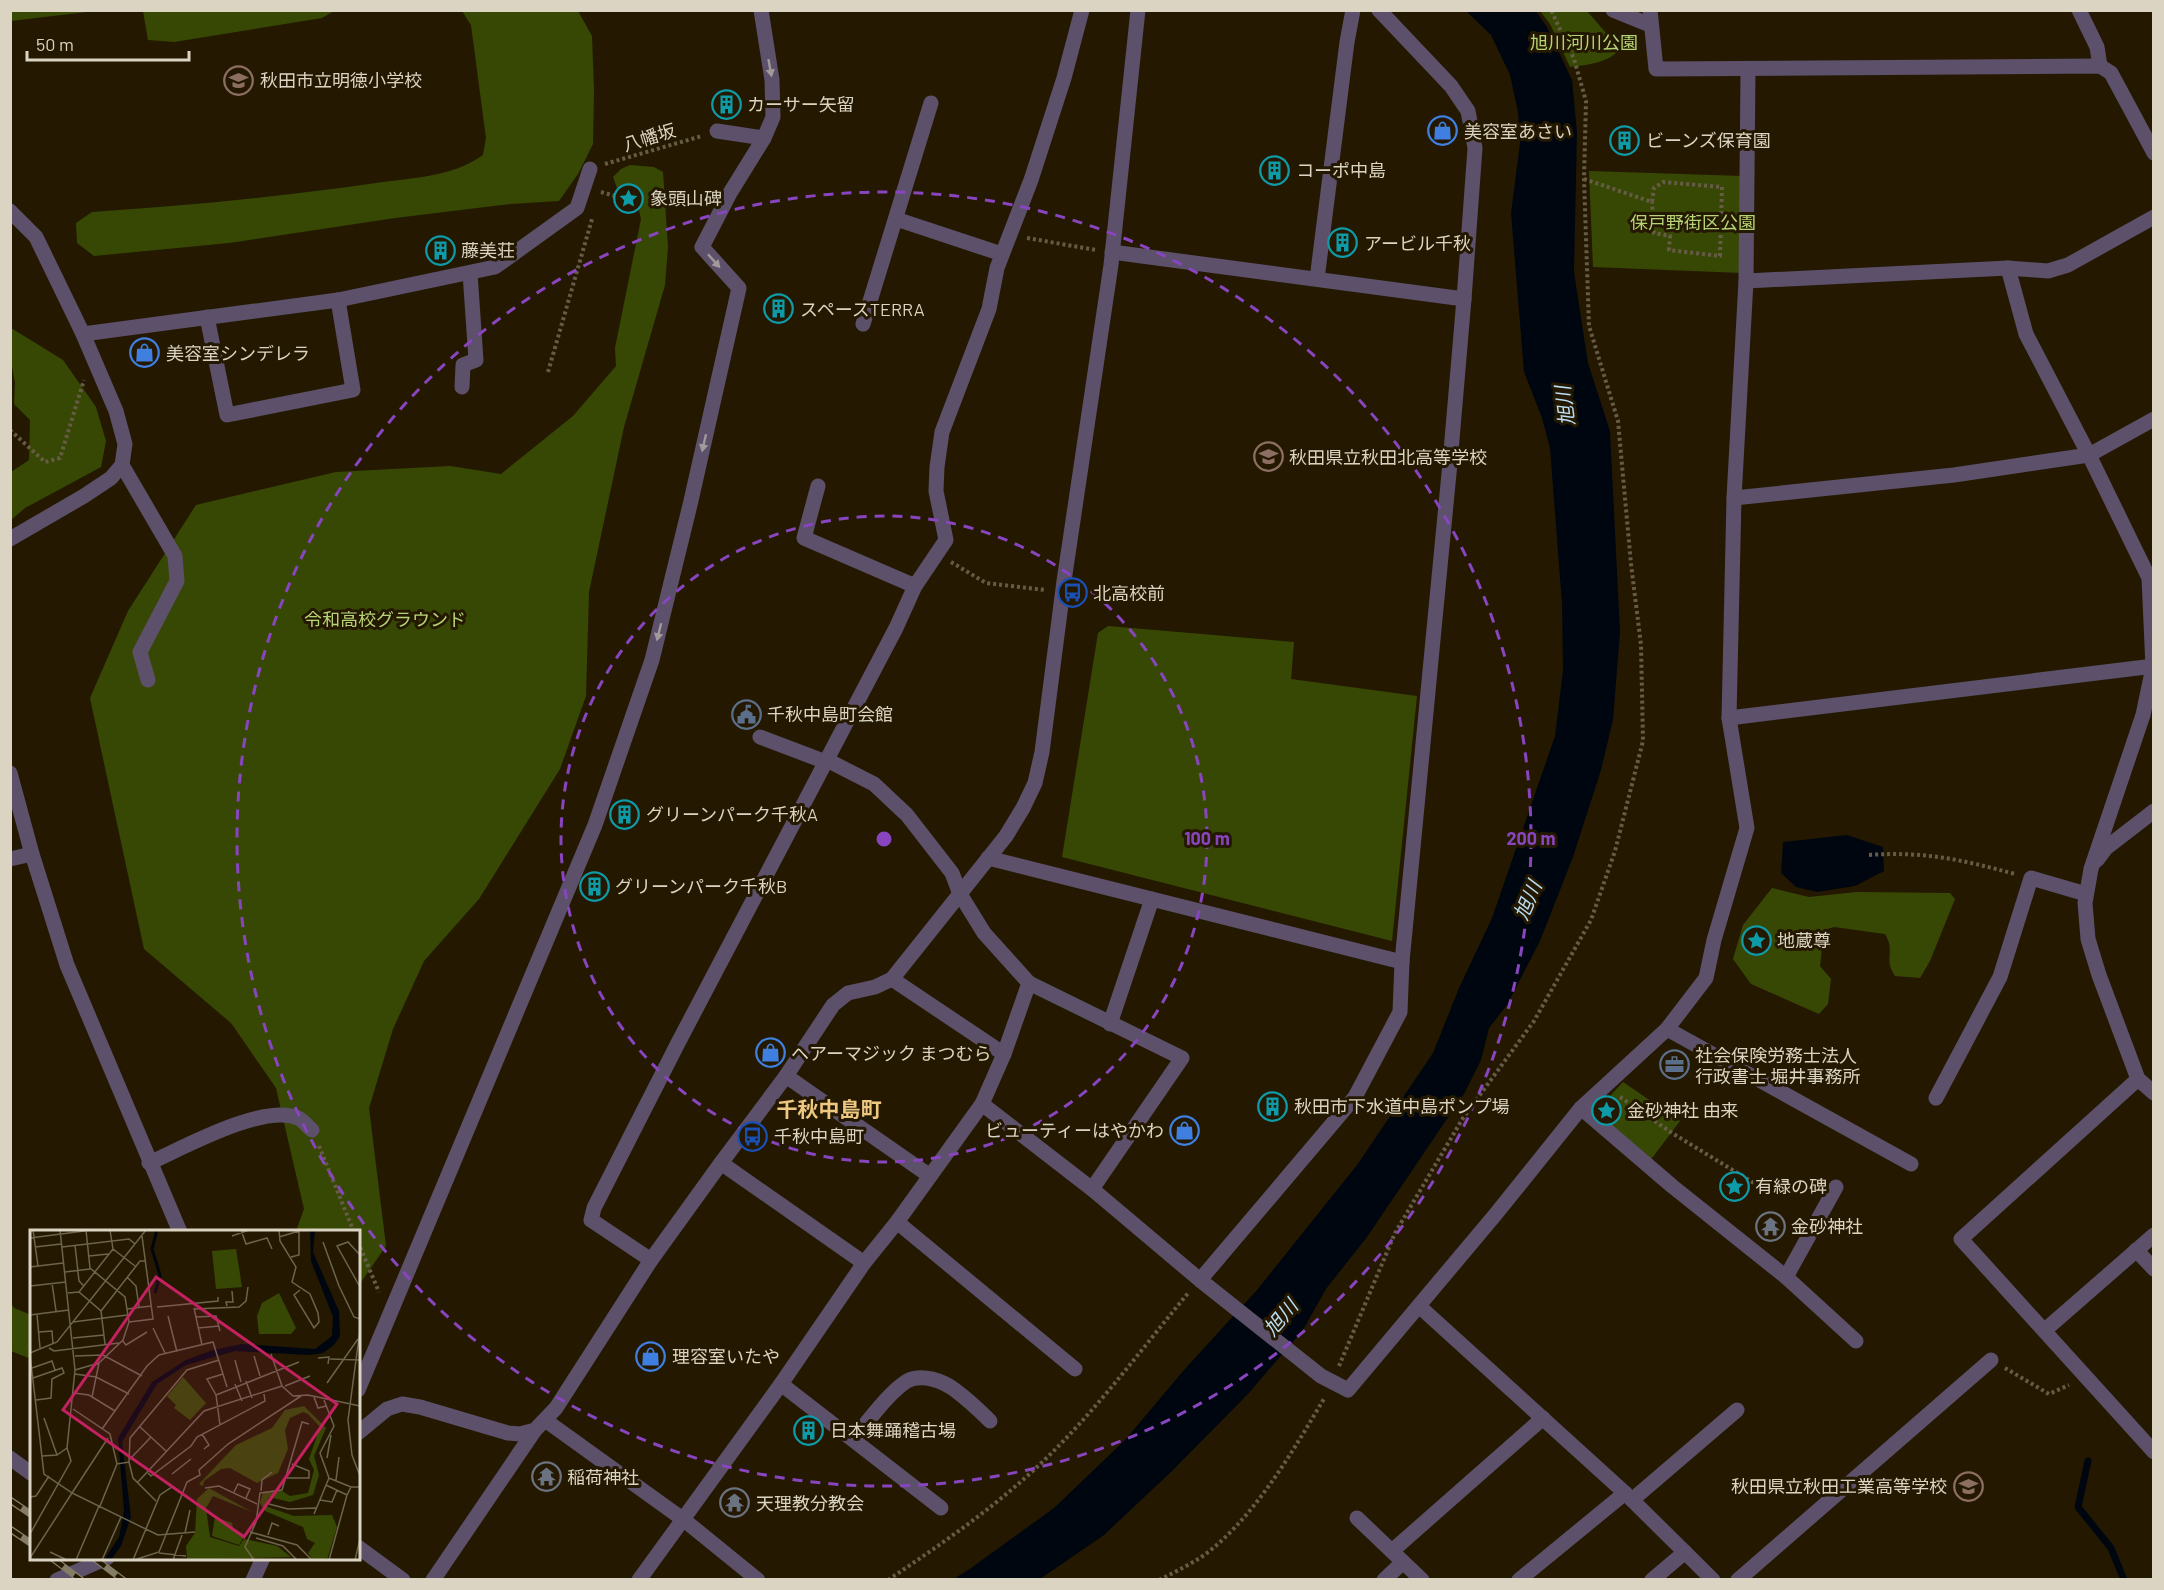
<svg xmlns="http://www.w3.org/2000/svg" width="2164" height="1590" font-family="Barlow,'Noto Sans JP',sans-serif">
  <rect width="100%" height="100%" fill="#241900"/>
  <g fill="#374804">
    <path d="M11,10H95V11L11,21Z"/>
    <path d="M143,11V10L334,11L322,18L174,42L148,40Z"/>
    <path d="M462,11H578L592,36L594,90L593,144L578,174L559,201L510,204L395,218L229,243L94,256L77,243L76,223L92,212C185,206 277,197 369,184C406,178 452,178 483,155L486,138L471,25Z"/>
    <path d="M1540,11H1587L1620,49C1608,63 1588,65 1570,67L1550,24Z"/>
    <path d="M630,165L654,167L663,172L668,247L665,285L624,427L589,592L586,696L560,769L479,899L424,961L393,1029L369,1108L386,1246L359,1285L358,1232L296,1231L304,1209L276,1088L231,1023L144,949L90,698L128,611L196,505L336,472L450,466L501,474L573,416L616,366L615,348L641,219C637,199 634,197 617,188L613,177L621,169Z"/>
    <path d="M1589,171L1743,176L1742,273L1593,267Z"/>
    <path d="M11,328L63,360L96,407L106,441L101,467L25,508L11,520V472L29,460L30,420L14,404L15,383L11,361Z"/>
    <path d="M1108,626L1294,642L1291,679L1417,696L1392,941L1062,857L1098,633Z"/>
    <path d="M1772,888L1809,897L1857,892L1950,893L1955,899L1930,961L1920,978L1895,976C1883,959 1896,952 1885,934L1834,927L1824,930L1820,966L1831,979L1828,1004L1819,1014L1751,984L1733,959L1743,925Z"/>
    <path d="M1623,1082L1680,1121L1649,1162L1597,1117L1598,1109Z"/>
    <path d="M11,1303L14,1308L31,1315V1359L11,1351Z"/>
  </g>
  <g fill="#000610">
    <path d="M1466,11H1536L1547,27L1572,80L1577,132L1574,272L1588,363L1610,431L1620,632L1613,720L1601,770L1573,857L1540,941L1507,1005L1489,1028L1481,1060L1464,1094L1367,1237L1326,1289L1303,1330L1248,1394L1172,1471L1104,1535L1040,1579L952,1580L971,1568L1054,1508L1125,1440L1184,1370L1257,1290L1357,1165L1433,1053L1459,988L1492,918L1555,736L1563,670L1562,604L1550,448L1542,418L1524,372L1511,213L1520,143L1518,112L1510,75L1491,35Z"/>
    <path d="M1847,835L1883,847L1884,871L1855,886L1817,892L1796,887L1781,873L1783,842Z"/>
  </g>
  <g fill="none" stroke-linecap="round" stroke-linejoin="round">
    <path stroke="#000610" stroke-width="7" d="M2088,1461L2078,1507L2111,1548L2124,1580"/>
    <g stroke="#665c46" stroke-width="4" stroke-dasharray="3 3" stroke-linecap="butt">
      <path d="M605,164L702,136"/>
      <path d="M1584,179L1652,202L1654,188L1663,182L1722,187L1720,256L1669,250L1670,236L1654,233L1652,202"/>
      <path d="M601,192L615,196"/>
      <path d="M1027,238L1096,250"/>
      <path d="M548,372L592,219"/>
      <path d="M10,430L45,462L60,458L84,380"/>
      <path d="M951,562L986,583L1045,590"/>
      <path d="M1869,855C1924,851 1963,860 2015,874"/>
      <path d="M1620,1097L1672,1133L1767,1191"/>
      <path d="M319,1146L354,1232"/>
      <path d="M358,1242L379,1292"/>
      <path d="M1339,1366L1395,1233L1463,1118L1534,1021L1591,920L1615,851L1643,741L1641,645L1631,564L1618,421L1589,326L1584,179L1586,101L1574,59L1551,10"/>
      <path d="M2005,1368L2049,1394L2069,1385"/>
      <path d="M888,1580C940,1545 991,1510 1037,1467C1093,1415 1140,1351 1189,1292"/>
      <path d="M1159,1580C1173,1573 1187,1566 1200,1558C1252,1522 1293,1451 1325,1397"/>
    </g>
    <g stroke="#5c506a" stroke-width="15">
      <path d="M1613,10L1650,25"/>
      <path d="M1650,10L1656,69L2100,66L2111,73L2154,153"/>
      <path d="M2079,10L2097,47L2100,66"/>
      <path d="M717,131L764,138"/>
      <path d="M10,211L36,237L83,334L116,411L125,444L122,465L111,478L84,496L10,539"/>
      <path d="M896,219L1002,254"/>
      <path d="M1112,252L1464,299"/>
      <path d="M2008,268L2026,334L2089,455L2149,578L2153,667L2143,715L2091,869L2085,903L2088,939L2099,975L2138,1079L2154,1093"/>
      <path d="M1317,279L1347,42L1353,10"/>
      <path d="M1746,281L2008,268L2048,271L2068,265L2154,217"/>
      <path d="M207,317L227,415L353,390L338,300"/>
      <path d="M863,324L931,103"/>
      <path d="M83,334L338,300L495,267L577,208L590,169"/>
      <path d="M462,387L463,365L476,360L470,273"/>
      <path d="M122,465L175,556L177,581L140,652L148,680"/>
      <path d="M818,486L804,538L915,586"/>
      <path d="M1734,498L1954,475L2089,455L2154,419"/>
      <path d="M1729,718L2154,666"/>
      <path d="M760,737L826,762"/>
      <path d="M10,773L32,854L67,965L180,1232"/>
      <path d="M988,858L1402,962"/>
      <path d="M10,859L32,854"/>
      <path d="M2097,860L2106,848L2154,811"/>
      <path d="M892,979L1004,1054"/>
      <path d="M1029,983L1182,1058L1092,1189"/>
      <path d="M1110,1024L1152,899"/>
      <path d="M1667,1029L1911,1164"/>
      <path d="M786,1076L930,1176"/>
      <path d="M2138,1079L1961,1239L2154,1452"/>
      <path d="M1936,1098L2000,977L2031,878L2086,894"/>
      <path d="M982,1104L1092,1189L1200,1280L1321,1376L1348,1390L1495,1215L1581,1108L1667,1029L1706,978L1714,940L1747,828L1729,718L1734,498L1746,281L1748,69"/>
      <path d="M1581,1108L1672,1186L1786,1277L1856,1341"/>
      <path d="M149,1163C183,1148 263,1103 298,1118C303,1120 308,1127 312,1130"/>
      <path d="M721,1163L864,1263"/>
      <path d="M897,1222L1075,1369"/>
      <path d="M2136,1250L2154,1269"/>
      <path d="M651,1260L591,1220L594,1208L678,1043L896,628L915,586L946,540L936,491L937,467L942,432L989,309L997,268L1031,180L1064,78L1082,10"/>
      <path d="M1786,1277L1836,1187"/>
      <path d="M1200,1280L1355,1097L1400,1012L1402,962L1450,463L1464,299L1475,148L1468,111L1451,86L1379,10"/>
      <path d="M1419,1306L1625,1493L1713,1580"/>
      <path d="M2045,1330L2154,1235"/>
      <path d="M781,1384L941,1508"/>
      <path d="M358,1390L595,825L652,660L690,505L739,288L702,247L730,193L764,138L773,117L772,80L761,10"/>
      <path d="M545,1420L684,1520L758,1580"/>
      <path d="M358,1433L387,1409L402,1404L420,1407L508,1433L520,1434L535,1430L556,1408L651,1260L721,1163L786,1076L833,1005L848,993L875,987L892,979L1006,836L1023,808L1035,783L1042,752L1064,581L1111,265L1138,10"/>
      <path d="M853,1439C868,1422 888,1393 907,1381C922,1373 943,1381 955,1390C967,1399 979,1410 990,1421"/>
      <path d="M10,1458L32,1474"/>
      <path d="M1632,1500L1737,1410"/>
      <path d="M1357,1518L1422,1580"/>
      <path d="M358,1547L403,1580"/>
      <path d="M1392,1551L1543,1418"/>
      <path d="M57,1580L107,1558"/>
      <path d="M253,1580L263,1558"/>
      <path d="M433,1580L535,1430"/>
      <path d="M639,1580L781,1384L864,1263L897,1222L982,1104L1004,1054L1029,983L984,933L960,894L952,873L907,815L874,784L827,760"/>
      <path d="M1384,1580L1403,1562"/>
      <path d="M1519,1580L1625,1493"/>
      <path d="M1652,1580L1685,1552"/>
      <path d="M1738,1580L1991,1360"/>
    </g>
    <defs>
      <g id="rail">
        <path d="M10,1500L32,1515"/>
        <path d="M10,1529L32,1544"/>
        <path d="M52,1558L81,1580"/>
        <path d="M94,1558L123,1580"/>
      </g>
    </defs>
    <use href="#rail" stroke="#857c66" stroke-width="7"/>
    <use href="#rail" stroke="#241900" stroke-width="4.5" stroke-dasharray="14" stroke-linecap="butt"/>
  </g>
  <defs><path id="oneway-solid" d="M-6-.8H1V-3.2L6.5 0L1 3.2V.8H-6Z" transform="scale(1.5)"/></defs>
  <g fill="#a2999a">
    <use href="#oneway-solid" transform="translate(770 68) rotate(80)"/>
    <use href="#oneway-solid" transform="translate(714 261) rotate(48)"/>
    <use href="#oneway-solid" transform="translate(704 443) rotate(103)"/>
    <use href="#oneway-solid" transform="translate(659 632) rotate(104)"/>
  </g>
  <g fill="none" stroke="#8945bf" stroke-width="3" stroke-dasharray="10 8">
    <circle cx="884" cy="839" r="323"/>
    <circle cx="884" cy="839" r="647"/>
  </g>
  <defs>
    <symbol id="school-ring" viewBox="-11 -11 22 22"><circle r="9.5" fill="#241900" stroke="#8d6e63" stroke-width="1.5"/><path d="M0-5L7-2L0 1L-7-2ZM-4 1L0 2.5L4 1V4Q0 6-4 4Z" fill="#8d6e63"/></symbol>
    <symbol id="building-ring" viewBox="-11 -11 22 22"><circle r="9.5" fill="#241900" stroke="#0f9aa8" stroke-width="1.5"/><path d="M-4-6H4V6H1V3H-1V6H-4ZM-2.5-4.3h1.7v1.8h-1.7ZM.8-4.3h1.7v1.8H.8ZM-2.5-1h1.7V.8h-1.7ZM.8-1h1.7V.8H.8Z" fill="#0f9aa8"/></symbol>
    <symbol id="shop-ring" viewBox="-11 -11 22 22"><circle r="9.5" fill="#241900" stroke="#3f7fe0" stroke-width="1.5"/><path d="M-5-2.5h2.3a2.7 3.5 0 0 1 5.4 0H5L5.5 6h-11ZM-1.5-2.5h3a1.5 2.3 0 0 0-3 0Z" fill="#3f7fe0"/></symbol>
    <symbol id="sight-ring" viewBox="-11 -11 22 22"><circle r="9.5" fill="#241900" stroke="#0f9aa8" stroke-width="1.5"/><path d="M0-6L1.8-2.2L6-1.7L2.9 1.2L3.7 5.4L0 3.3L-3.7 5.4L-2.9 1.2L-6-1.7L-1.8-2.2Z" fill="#0f9aa8"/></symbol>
    <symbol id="bus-ring" viewBox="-11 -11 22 22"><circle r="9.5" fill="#241900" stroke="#1a4fb4" stroke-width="1.5"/><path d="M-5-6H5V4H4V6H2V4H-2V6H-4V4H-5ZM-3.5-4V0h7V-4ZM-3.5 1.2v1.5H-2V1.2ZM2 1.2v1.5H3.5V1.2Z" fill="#1a4fb4"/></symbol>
    <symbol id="civic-ring" viewBox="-11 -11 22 22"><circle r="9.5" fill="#241900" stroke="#5c6f8a" stroke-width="1.5"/><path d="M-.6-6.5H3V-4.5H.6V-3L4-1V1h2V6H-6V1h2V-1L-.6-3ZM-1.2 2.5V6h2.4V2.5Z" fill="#5c6f8a"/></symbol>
    <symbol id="office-ring" viewBox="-11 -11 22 22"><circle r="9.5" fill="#241900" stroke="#5c6f8a" stroke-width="1.5"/><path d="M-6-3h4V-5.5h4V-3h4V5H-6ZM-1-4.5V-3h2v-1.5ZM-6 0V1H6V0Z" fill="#5c6f8a"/></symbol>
    <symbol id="temple-ring" viewBox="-11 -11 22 22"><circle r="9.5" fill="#241900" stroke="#6b7280" stroke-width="1.5"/><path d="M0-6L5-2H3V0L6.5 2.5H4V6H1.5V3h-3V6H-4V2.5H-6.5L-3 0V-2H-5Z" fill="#6b7280"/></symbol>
  </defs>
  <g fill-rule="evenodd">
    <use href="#school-ring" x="222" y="64" width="33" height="33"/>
    <use href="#building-ring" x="710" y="88" width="33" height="33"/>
    <use href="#shop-ring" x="1426" y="114" width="33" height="33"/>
    <use href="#building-ring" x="1608" y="124" width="33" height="33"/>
    <use href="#building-ring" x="1258" y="154" width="33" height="33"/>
    <use href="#sight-ring" x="612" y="182" width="33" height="33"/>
    <use href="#building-ring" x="1326" y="226" width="33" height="33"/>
    <use href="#building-ring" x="424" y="234" width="33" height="33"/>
    <use href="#building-ring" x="762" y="292" width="33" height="33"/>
    <use href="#shop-ring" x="128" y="336" width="33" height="33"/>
    <use href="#school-ring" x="1252" y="440" width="33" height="33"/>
    <use href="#bus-ring" x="1056" y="576" width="33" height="33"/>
    <use href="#civic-ring" x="730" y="698" width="33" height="33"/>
    <use href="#building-ring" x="608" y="798" width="33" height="33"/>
    <use href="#building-ring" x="578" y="870" width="33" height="33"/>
    <use href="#sight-ring" x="1740" y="924" width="33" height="33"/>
    <use href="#shop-ring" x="754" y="1036" width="33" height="33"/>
    <use href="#office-ring" x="1658" y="1048" width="33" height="33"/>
    <use href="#building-ring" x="1256" y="1090" width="33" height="33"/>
    <use href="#sight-ring" x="1590" y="1094" width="33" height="33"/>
    <use href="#shop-ring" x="1168" y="1114" width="33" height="33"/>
    <use href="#bus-ring" x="736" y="1120" width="33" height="33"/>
    <use href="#sight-ring" x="1718" y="1170" width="33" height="33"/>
    <use href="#temple-ring" x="1754" y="1210" width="33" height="33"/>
    <use href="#shop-ring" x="634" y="1340" width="33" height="33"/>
    <use href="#building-ring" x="792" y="1414" width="33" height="33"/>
    <use href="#temple-ring" x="530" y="1460" width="33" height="33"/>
    <use href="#school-ring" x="1952" y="1470" width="33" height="33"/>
    <use href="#temple-ring" x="718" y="1486" width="33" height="33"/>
  </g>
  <g text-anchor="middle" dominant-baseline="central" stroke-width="6" stroke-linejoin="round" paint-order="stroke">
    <g font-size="18" fill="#b5d475" stroke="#241900">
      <text x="1584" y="42">旭川河川公園</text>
      <text x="1693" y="222">保戸野街区公園</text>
      <text x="385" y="619">令和高校グラウンド</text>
    </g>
    <g font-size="18" fill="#dbd4c2" stroke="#241900" text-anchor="start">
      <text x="260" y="80">秋田市立明徳小学校</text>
      <text x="747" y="104">カーサー矢留</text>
      <text x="1464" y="131">美容室あさい</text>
      <text x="1646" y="140">ビーンズ保育園</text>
      <text x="1296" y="170">コーポ中島</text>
      <text x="650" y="198">象頭山碑</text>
      <text x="1364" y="243">アービル千秋</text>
      <text x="461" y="250">藤美荘</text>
      <text x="800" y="309">スペースTERRA</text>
      <text x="166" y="353">美容室シンデレラ</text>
      <text x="1289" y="457">秋田県立秋田北高等学校</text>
      <text x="1093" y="593">北高校前</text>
      <text x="767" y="714">千秋中島町会館</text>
      <text x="646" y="814">グリーンパーク千秋A</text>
      <text x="615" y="886">グリーンパーク千秋B</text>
      <text x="1777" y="940">地蔵尊</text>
      <text x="791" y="1053">ヘアーマジック まつむら</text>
      <text x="1695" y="1055">社会保険労務士法人<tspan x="1695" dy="21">行政書士 堀井事務所</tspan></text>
      <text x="1294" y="1106">秋田市下水道中島ポンプ場</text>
      <text x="1627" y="1110">金砂神社 由来</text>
      <text x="1164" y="1130" text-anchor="end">ビューティーはやかわ</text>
      <text x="774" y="1136">千秋中島町</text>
      <text x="1755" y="1186">有緑の碑</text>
      <text x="1791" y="1226">金砂神社</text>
      <text x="672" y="1356">理容室いたや</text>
      <text x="830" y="1430">日本舞踊稽古場</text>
      <text x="567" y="1477">稲荷神社</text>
      <text x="1947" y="1486" text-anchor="end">秋田県立秋田工業高等学校</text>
      <text x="756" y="1503">天理教分教会</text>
    </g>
    <g font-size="18" fill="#dbd4c2" stroke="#241900">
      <text transform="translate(649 137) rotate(-17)">八幡坂</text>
    </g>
    <g font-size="20" font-style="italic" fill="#b8ddf4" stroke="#241900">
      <text transform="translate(1564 406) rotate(-97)">旭川</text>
      <text transform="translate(1527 900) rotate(-67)">旭川</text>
      <text transform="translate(1280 1317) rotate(-50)">旭川</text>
    </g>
    <g font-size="21" font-weight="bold" fill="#eec780" stroke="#241900">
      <text x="829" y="1108">千秋中島町</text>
    </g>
  </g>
  <g transform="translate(30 1230)">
    <rect width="330" height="330" fill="#241900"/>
    <path d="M206,19L212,57L186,59L182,21ZM249,63L266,98L261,104H229L227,86L232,73ZM153,147L176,173L160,190L144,178L146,175L137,166ZM274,176L296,198L284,226L289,245L283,265L260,272L239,267L235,276L264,286L302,285L307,297L297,330H283L278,323L285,313L277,309L273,297L235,281L230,273L233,262L252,261L260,266L278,263L284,240L279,229L290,197L278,184L273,182L260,188L255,200L258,219L248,243L227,253L200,238L191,239L174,251L173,256L169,254L206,215L242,198L255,180ZM179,258L222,282L183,266L176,278L180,307L209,316L214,309L247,316L261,327L157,330L156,316L165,303L167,269ZM185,287L202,293L203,298L215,305L209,315L182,306Z" fill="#374804"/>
    <path d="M280,0H285L283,22L309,81L310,106L304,115L293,123L279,125L205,121L156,135L127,154L92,212L101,287L91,316L81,330H74L89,307L94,281L88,208L122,152L156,130L183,120L212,114L285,119L302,106L303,87L281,31Z" fill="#000610"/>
    <path fill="none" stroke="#000610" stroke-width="3" d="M125,63L130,45L122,19L127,0"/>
    <path fill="none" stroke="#6d644e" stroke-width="1.5" d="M3,0L8,36M56,0L60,38L95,67L99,92L93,110L69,133L62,167M211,0L216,14L237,8L242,19M249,0L250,11L266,37L262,52L280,64L288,83L289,92L284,98L264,65L270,60M202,6L219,0M249,7L269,1M0,8L62,0M293,12L309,56L324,87L330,89M45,15L49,51L54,56M5,17L31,14M32,17L99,9L105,14M83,19L105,36M330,25L318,12L307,16L330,57M59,26L78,24M261,27L269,25V0M0,37L33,33M35,42L60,39M97,47L106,56L109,77M22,53L26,81M0,56L36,52M49,62L83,19L80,0M38,63L49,62L71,81L75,114M197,76L196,72H203L202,61M127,77L188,71V67M164,78L172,115M97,79L121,76M164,79L209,77L216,71L218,57M71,81L110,31H116M7,84L10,118M0,85L39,80M138,86L147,122M166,87L186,86L190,101M43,92L97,85M99,92L123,89L112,6M123,98L135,123M168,98L189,96M330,100L318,190L322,225L330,246M9,102L22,101L23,114M43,108L74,105M92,110L96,115L117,102M19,118L24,121L89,113M0,123L27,112L116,0M241,124L252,156L263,166L278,165L330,176M0,125L14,244L42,263L0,328M45,126L73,125L112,146M224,126L230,146M288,128L299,127L298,134M300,129L330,130M205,130L211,152M2,138L22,131L25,140M45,140L69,133M45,144L66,147L99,164M3,148L32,138L34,143L22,149L21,168L6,170M216,151L222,168M297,153L328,109M205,154L212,171M255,156L280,146M44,163L59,165L85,181M186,165L177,149L193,144M284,167L288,178L296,176M294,170L304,196L290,223L299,248M43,179L80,204L87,234L99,232L103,248L126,271M14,188L27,225M190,195L186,165L269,132M109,196L136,221M72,199L117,136L129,125L183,112L197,157M172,204L179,215L174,219M78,208L42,263L128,305L165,302M12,226L27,225L37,218M297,228L301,205M100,229L121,207M99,232L100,208L157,140L189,130M118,243L121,246L161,216L167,207L235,171L234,164M142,244L161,229M257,248H279V241L262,234M306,250L309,227M107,253L174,181L252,156M296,255L317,265M175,258L189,256L227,274M231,261L232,250L242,242M204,262L208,254L220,259L216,268M0,267L6,266L19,246M290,270L302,272L307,260M239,274L258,279L286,278M70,276L87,234M284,284L299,248L321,257M220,302L267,315L282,330M155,303L160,280M0,304L41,231L37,218L45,140L30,0M238,305L242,293L249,296M226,308L253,316L267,330M20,322L37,330M129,323L156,326M46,330L69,276M72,330L91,287M103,330L130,265L142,257L151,263M104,330L129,322L157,252L170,245L169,240L198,214L271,166M143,330L152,305M224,330L215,317L226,292L230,263L252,260L272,192L279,194M299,330L317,265L321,257H330M325,330L330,309"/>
    <path fill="#c32160" fill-opacity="0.15" stroke="#c32160" stroke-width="3" d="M126,47L307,174L214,307L33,180Z"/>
    <rect width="330" height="330" fill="none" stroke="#dbd4c2" stroke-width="3"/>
  </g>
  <circle cx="884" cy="839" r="9" fill="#8945bf" stroke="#241900" stroke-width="3"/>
  <g font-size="18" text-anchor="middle" font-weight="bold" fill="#8945bf" stroke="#241900" stroke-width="6" stroke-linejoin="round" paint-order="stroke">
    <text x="1207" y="845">100 m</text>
    <text x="1531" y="845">200 m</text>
  </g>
  <rect width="2164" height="1590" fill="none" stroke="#dbd4c2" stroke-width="24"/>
  <path d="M27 51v9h162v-9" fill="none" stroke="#dbd4c2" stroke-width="3"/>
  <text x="36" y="51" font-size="18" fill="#dbd4c2" stroke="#241900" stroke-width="4.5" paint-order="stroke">50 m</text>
</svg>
